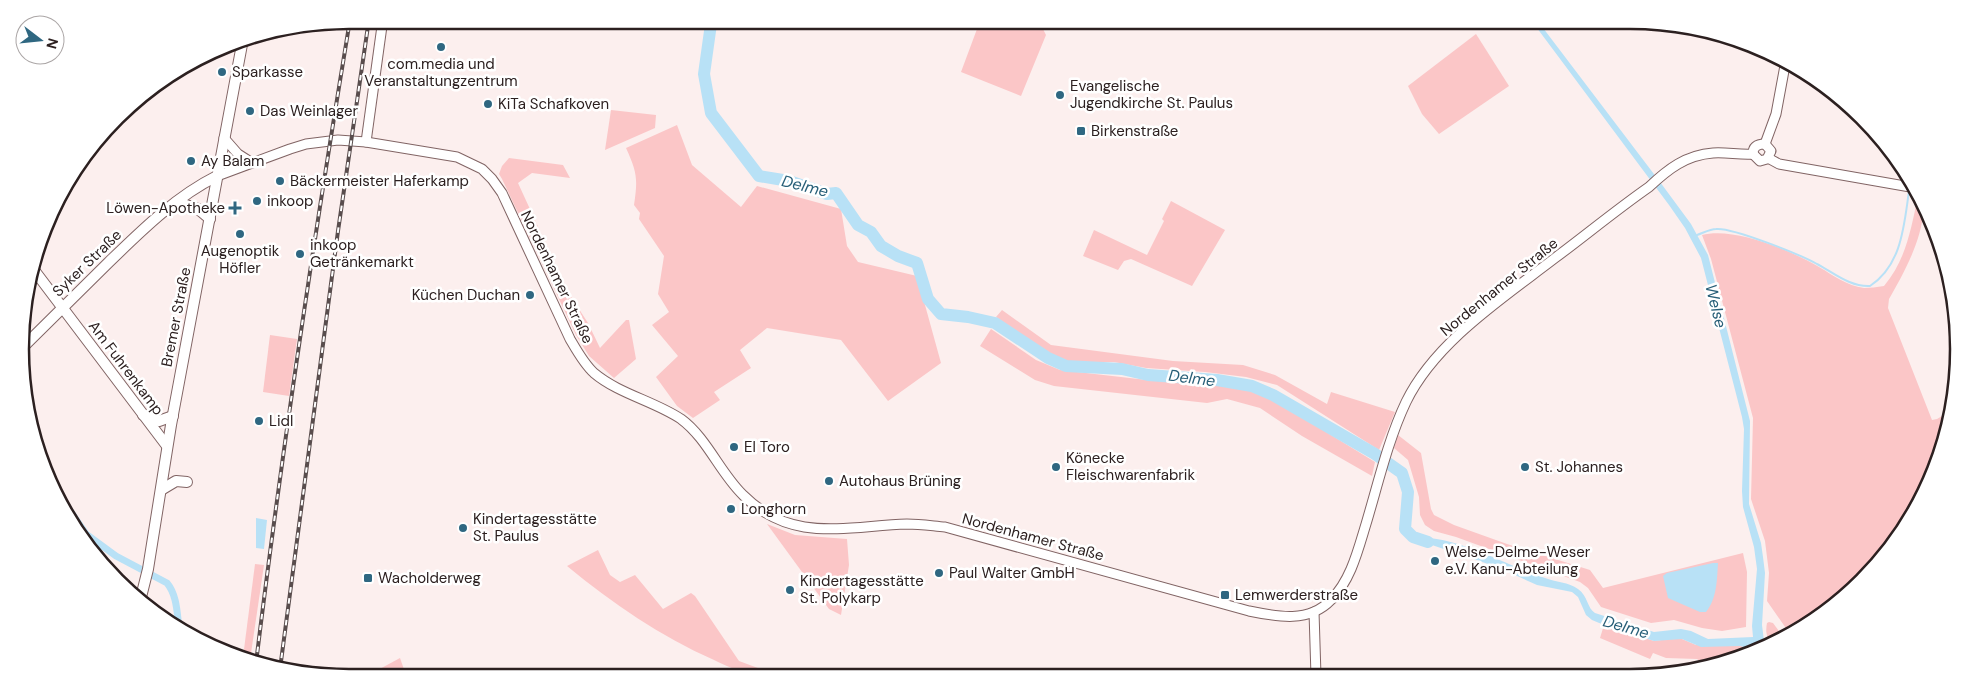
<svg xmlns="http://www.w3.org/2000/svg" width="1979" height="698" font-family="'DM Sans',sans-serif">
  <rect width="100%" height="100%" fill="#fcefee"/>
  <g fill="#fbc6c7">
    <path d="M976,23H1040L1046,35L1021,96L961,72L977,29Z"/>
    <path d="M1476,34L1509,86L1439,134L1422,114L1408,86Z"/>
    <path d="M611,110L656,115L655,128L605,150Z"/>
    <path d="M677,125L692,165L741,207L757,186L841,209L847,246L858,262L917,276L941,363L888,401L841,340L767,328L740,350L751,368L714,392L720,400L693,418L677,406L656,377L678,356L652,325L669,312L658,294L664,256L639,219L640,213L634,205C638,179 637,172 626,148Z"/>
    <path d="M509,158L563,165L570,178L532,173L518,183L568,292L588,323L600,348L626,320H629L636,359L614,378L589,356L576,335L502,179L499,174L502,166Z"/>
    <path d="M1918,196L1920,197C1932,223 1903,275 1889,299L1888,308L1932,420L1937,419L1949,412L1951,413L1948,434L1915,514L1847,596L1790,634L1767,601L1769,573L1765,541L1751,499L1753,418L1711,259L1702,235C1735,227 1790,250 1819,267C1833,275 1847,286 1864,288C1870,288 1877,287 1884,286C1906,260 1911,229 1918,196Z"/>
    <path d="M1171,201L1225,230L1192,286L1131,259L1124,261L1118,270L1083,256L1094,230L1147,255L1164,221L1162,219Z"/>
    <path d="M1002,310L1051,345L1173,361L1243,365L1275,375L1327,404L1331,392L1395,412L1379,450L1277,385L1246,377L1205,372L1146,368L1114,362H1070L1049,354L996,317Z"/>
    <path d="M991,329L1036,360L1060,370L1147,380L1247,388L1279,403L1375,462L1372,476L1302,436L1260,408L1227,399L1207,403L1054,386L1035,380L980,346Z"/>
    <path d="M270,335L297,339L289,396L263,392Z"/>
    <path d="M1398,435L1421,453L1431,509L1434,515L1454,525L1507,544L1590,570L1603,588L1743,553L1747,572L1746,627L1722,631L1702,628L1674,620L1651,623L1601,607L1588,588L1580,582L1456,537L1434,531L1425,525L1420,515L1419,497L1408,460L1394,448Z"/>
    <path d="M767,524L795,535L847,539L849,565L841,615L829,609Z"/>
    <path d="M598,550L610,575L620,582L635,575L663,609L691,593L695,596L739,661L766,671L772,677C751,677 733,669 714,660C660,636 613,604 567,566Z"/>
    <path d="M255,564L264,565L250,660L243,657Z"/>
    <path d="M1769,622L1773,623L1784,638L1773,645C1767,638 1765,633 1767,623Z"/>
    <path d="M1604,625L1654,641L1676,638L1682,639L1696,645L1740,646L1756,650L1706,665L1697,659L1666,658L1653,653L1650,659L1600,638Z"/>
    <path d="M400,658L407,678H363Z"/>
  </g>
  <g fill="#b8e1f6">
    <path d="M1531,20H1537L1663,186L1691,224L1708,255L1750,421L1749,504L1761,543L1763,557L1765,573L1762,625L1764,641L1768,647L1756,650L1740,646L1701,647L1682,639L1654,641L1604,625L1592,620L1586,615L1578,597L1572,592L1537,585L1497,567L1426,543L1413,537C1459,536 1502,564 1545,578C1555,582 1569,582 1578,589C1588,596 1587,608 1595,613L1654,632L1681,629L1691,631L1708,639L1753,637L1752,626L1757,569L1754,547L1743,507L1742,491L1744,429L1742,417L1701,258L1685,228L1669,205Z"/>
    <path d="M256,518L267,520L264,549L256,548Z"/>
    <path d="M1713,563H1718C1717,579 1717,599 1706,612H1700L1668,598L1663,576L1667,573Z"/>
  </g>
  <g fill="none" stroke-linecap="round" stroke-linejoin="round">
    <path stroke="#b8e1f6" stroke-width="2" d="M1697,235C1703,233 1710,229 1716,229C1732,227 1801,255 1817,264C1834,273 1850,287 1870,286C1902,265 1904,225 1909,191"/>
    <path stroke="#b8e1f6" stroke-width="7" d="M57,492L86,534L116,556L167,583C177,595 177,613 179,628"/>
    <path stroke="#b8e1f6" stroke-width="12" d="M711,24L704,74L711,113L759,176L789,181L827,194L836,193L858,225L871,232L881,246L898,256L917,263L928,299L941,314L968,317L995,323L1048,358L1066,366L1122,369L1148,375L1217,380L1252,386L1273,395L1375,454L1402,473L1408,492L1405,529L1413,537L1428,542"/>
    <defs>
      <g id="tertiary">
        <path d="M224,138L238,154L252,163"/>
        <path d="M366,142L382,26"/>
        <path d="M1765,144L1776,114L1786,60"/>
        <path d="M1753,154L1760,161L1767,159L1771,151L1765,144"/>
        <path d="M1753,154C1753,146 1758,144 1765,144"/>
        <path d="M1768,158L1779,164L1916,188"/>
        <path d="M217,176L290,149L306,144L338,140L366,142L457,157L482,169L492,179L502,193L570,339C577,351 584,364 594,373C619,394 654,401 681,419C707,438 720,473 743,495C792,544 846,526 907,524C920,524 933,526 945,527L1249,611C1278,617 1309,623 1331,600C1351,580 1358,550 1366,524C1378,484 1388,440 1406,402C1435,342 1503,298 1555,258C1586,235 1616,210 1649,187C1668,169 1686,155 1713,153C1726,152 1740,155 1753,154"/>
        <path d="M1314,612L1316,676"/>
      </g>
      <g id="secondary">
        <path d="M177,202L198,209L210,219"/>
        <path d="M34,270L167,446"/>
        <path d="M21,349C50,320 79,292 108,263C141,231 175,197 217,176"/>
        <path d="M143,415L159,421L173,416"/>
        <path d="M161,490L176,481L187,482"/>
        <path d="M140,601L148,569L171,425L243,39"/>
      </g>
    </defs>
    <use href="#tertiary" stroke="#816464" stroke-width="11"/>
    <use href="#secondary" stroke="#816464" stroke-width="12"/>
    <use href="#tertiary" stroke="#fff" stroke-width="9"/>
    <use href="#secondary" stroke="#fff" stroke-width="10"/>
    <defs>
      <g id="rail">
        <path d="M256,663C282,450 314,238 349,26"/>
        <path d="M280,669L338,231L368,26"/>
      </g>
    </defs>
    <use href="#rail" stroke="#594d4d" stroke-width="4"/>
    <use href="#rail" stroke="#fff" stroke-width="2" stroke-dasharray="5.5" stroke-linecap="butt"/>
  </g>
  <g fill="#2f6781" stroke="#fff" stroke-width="2">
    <circle cx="441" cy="47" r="5"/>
    <circle cx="222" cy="72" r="5"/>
    <circle cx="1060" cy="95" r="5"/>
    <circle cx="488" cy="104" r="5"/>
    <circle cx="250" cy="111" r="5"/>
    <rect x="1076" y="126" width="10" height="10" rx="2.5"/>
    <circle cx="191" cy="161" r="5"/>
    <circle cx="280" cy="181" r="5"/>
    <circle cx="257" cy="201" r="5"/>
    <path d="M232.5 200.5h5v5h5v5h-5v5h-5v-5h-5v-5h5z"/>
    <circle cx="240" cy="234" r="5"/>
    <circle cx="300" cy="254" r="5"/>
    <circle cx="530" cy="295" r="5"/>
    <circle cx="259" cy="421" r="5"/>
    <circle cx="734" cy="447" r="5"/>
    <circle cx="1056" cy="467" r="5"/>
    <circle cx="1525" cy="467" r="5"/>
    <circle cx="829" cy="481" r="5"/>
    <circle cx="731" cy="509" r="5"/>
    <circle cx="463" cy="528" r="5"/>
    <circle cx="1435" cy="561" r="5"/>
    <circle cx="939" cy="573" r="5"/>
    <rect x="363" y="573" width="10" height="10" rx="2.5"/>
    <circle cx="790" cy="590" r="5"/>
    <rect x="1220" y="590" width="10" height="10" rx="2.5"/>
  </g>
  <g text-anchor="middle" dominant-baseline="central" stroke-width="5" stroke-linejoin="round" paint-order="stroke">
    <g font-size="15" fill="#2c2020" stroke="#fff" text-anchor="start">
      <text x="441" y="64" text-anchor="middle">com.media und<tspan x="441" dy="17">Veranstaltungzentrum</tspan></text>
      <text x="232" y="72">Sparkasse</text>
      <text x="1070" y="86">Evangelische<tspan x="1070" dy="17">Jugendkirche St. Paulus</tspan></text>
      <text x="498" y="104">KiTa Schafkoven</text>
      <text x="260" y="111">Das Weinlager</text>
      <text x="1091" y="131">Birkenstraße</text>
      <text x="201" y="161">Ay Balam</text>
      <text x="290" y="181">Bäckermeister Haferkamp</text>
      <text x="267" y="201">inkoop</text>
      <text x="225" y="208" text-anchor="end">Löwen-Apotheke</text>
      <text x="310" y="245">inkoop<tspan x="310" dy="17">Getränkemarkt</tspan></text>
      <text x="240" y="251" text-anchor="middle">Augenoptik<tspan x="240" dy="17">Höfler</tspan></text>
      <text x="520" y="295" text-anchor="end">Küchen Duchan</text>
      <text x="269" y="421">Lidl</text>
      <text x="744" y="447">El Toro</text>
      <text x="1066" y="458">Könecke<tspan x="1066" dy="17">Fleischwarenfabrik</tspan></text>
      <text x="1535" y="467">St. Johannes</text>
      <text x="839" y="481">Autohaus Brüning</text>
      <text x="741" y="509">Longhorn</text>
      <text x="473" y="519">Kindertagesstätte<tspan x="473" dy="17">St. Paulus</tspan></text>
      <text x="1445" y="552">Welse-Delme-Weser<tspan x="1445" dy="17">e.V. Kanu-Abteilung</tspan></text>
      <text x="949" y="573">Paul Walter GmbH</text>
      <text x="378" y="578">Wacholderweg</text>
      <text x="800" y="581">Kindertagesstätte<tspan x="800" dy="17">St. Polykarp</tspan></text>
      <text x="1235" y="595">Lemwerderstraße</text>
    </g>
    <g font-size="15" fill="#2c2020" stroke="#fff">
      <text transform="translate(87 263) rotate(-44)">Syker Straße</text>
      <text transform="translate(557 277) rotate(64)">Nordenhamer Straße</text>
      <text transform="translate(1499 287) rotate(-39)">Nordenhamer Straße</text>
      <text transform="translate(176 317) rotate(-79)">Bremer Straße</text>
      <text transform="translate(126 368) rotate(53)">Am Fuhrenkamp</text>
      <text transform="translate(1033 537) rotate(15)">Nordenhamer Straße</text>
    </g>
    <g font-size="16" font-style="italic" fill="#285f78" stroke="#fff">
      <text transform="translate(805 186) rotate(14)">Delme</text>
      <text transform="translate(1716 306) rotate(76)">Welse</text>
      <text transform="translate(1192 378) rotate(7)">Delme</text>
      <text transform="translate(1626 627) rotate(16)">Delme</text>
    </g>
  </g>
  <path d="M0 0H1979V698H0ZM349 29H1630A320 320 0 0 1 1950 349V349A320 320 0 0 1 1630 669H349A320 320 0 0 1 29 349V349A320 320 0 0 1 349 29Z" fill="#fff" fill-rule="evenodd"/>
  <path fill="none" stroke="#2c2020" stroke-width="2.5" d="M349 29H1630A320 320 0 0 1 1950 349V349A320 320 0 0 1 1630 669H349A320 320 0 0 1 29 349V349A320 320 0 0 1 349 29Z"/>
  <g transform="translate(40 40) rotate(106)"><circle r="24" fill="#ffffff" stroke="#aba6a6"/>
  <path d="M0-4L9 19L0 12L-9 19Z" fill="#2f6781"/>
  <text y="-8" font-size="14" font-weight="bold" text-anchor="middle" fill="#2c2020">N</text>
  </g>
</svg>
